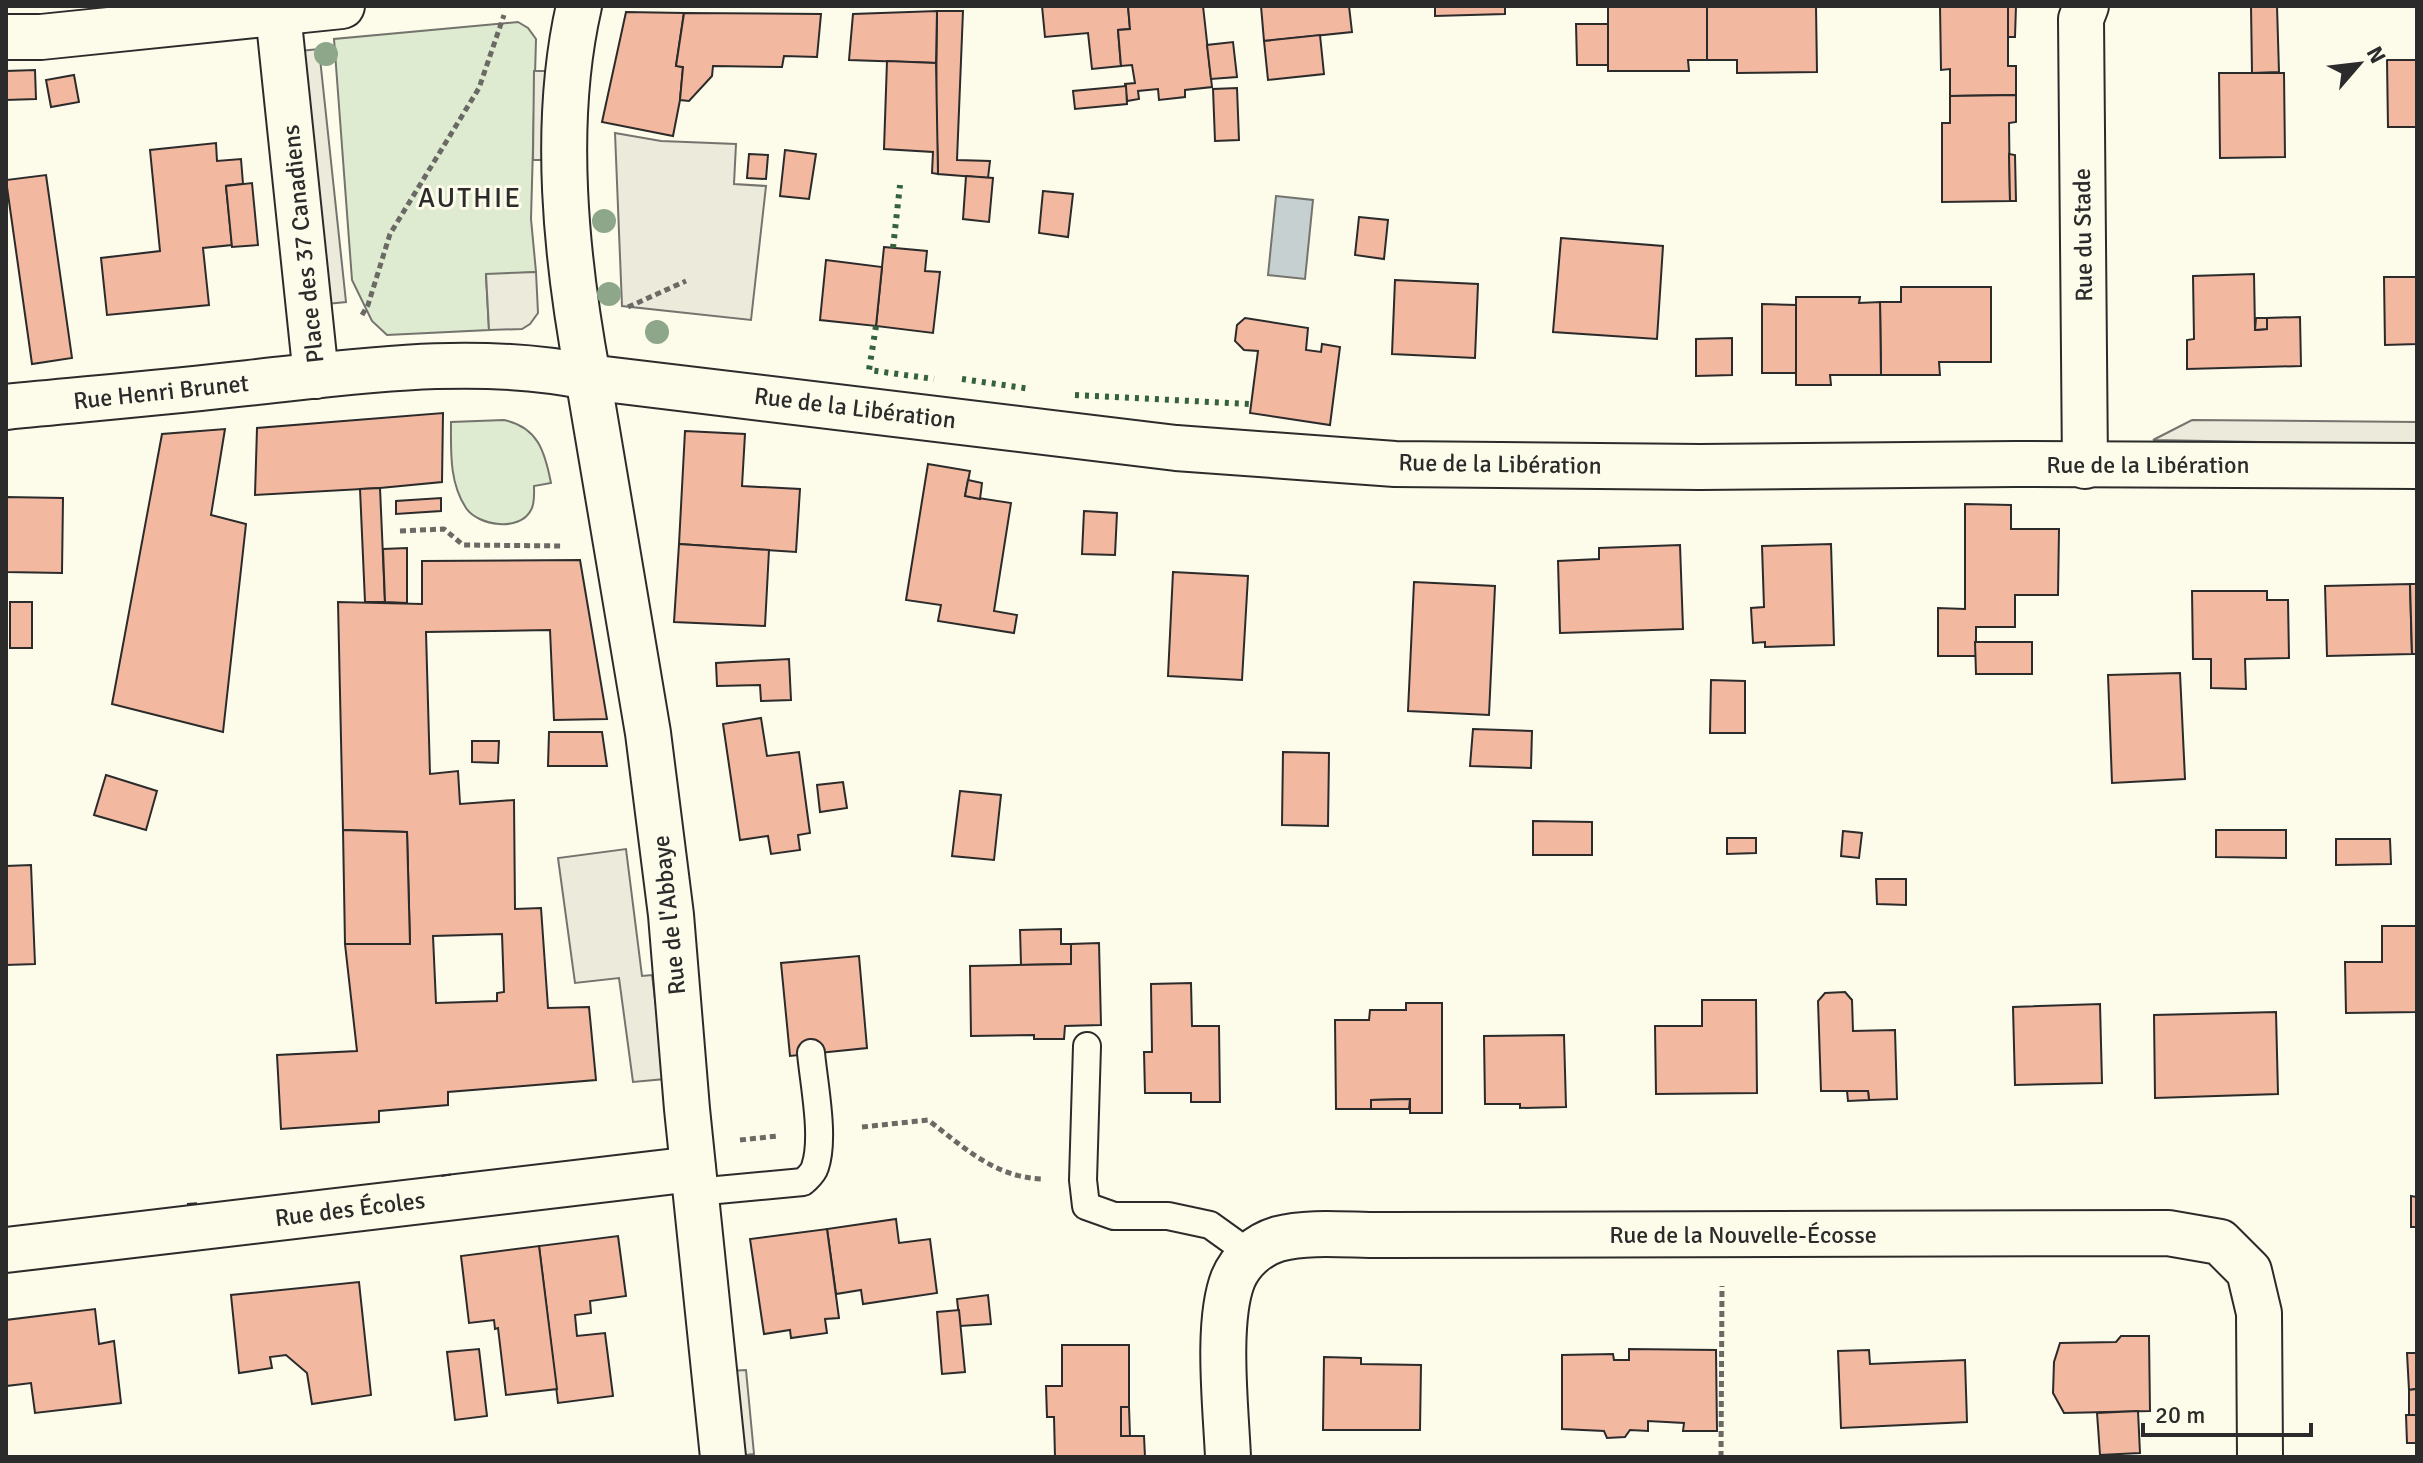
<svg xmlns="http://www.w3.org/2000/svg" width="2423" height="1463" font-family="Signika,sans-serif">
  <rect width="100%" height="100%" fill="#fdfbea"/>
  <g fill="#deebd1" stroke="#74746e" stroke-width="2">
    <path d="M518,22L528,28L536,39L531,219L536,272L486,275L489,330L387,335L372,321L352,280L334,39Z"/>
    <path d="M504,420C538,427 545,452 551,483L534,486C534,494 535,503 531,510C520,532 478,526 466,508C449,482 451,451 451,422Z"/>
  </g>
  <g fill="#eceadb" stroke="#74746e" stroke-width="2">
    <path d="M319,49L346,302L327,304L300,51Z"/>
    <path d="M534,71H550V160H533Z"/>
    <path d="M615,133L661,141L736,144L734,184L766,186L751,320L622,306Z"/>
    <path d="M536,272L538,313L530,324L522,329L489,330L486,274Z"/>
    <path d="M2192,420L2417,422V445L2153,440Z"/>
    <path d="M626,849L642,976L652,975L665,1079L633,1082L619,978L575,983L558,858Z"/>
    <path d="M746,1370L754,1454L737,1456L729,1371Z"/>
  </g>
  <path fill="#c7d0d0" stroke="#74746e" stroke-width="2" d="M1276,196L1313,200L1305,279L1268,275Z"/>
  <g fill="#f2b8a0" stroke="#2b2b2b" stroke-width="2" fill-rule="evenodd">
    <path d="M1042,6H1128L1130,29L1118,30L1121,66L1092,69L1088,33L1045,37Z"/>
    <path d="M1128,6H1203L1212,87L1185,90V97L1159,100L1158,89L1138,91L1139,99L1127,101L1125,84L1135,83L1132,65L1121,66L1118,30L1130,29Z"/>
    <path d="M1261,6H1349L1352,32L1264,41Z"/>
    <path d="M1435,6H1505V14L1435,16Z"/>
    <path d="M1658,6H1707V60H1688L1689,71H1608V7Z"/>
    <path d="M1707,6H1816L1817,72L1737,73V60H1707Z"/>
    <path d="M1940,6H2008V66H2016V95L1950,96V69L1941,70Z"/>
    <path d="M2008,6H2016L2015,37H2008Z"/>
    <path d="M2251,6H2277L2279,72L2252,73Z"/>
    <path d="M937,11H963L957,160L990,161L988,178L938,174L936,104Z"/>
    <path d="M937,11L936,63L849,60L853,14Z"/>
    <path d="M626,12L684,13L676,66L683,67L680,100L673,136L602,122Z"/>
    <path d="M684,13L821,14L817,57L784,56L782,67L713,66L712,76L689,101L680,100L683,67L676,66Z"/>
    <path d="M1576,24H1608V65H1577Z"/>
    <path d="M1320,35L1324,74L1268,80L1264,41Z"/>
    <path d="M1233,42L1237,77L1211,79L1207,45Z"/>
    <path d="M2387,60H2417V127H2388Z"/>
    <path d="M887,61L936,63L938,174L932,173L933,152L884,149Z"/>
    <path d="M35,70L36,99L6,100V71Z"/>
    <path d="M2219,73H2284L2285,157L2220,158Z"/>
    <path d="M74,75L79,102L51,107L46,80Z"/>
    <path d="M1126,86L1127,104L1075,109L1073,91Z"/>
    <path d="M1237,88L1239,140L1215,141L1213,89Z"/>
    <path d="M2016,95V122L2009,123L2010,201L1942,202V123H1950V96Z"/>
    <path d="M216,143L217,161L241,159L243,184L226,186L232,245L203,248L209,305L107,315L101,258L160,251L150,150Z"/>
    <path d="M785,150L816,154L809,199L780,196Z"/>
    <path d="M749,154L768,155L766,179L747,178Z"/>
    <path d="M2009,154L2015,155L2016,201H2010Z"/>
    <path d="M46,175L72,358L32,364L6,180Z"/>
    <path d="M966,176L993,178L989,222L963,219Z"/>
    <path d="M252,183L258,245L232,247L226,186Z"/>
    <path d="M1043,191L1073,194L1068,237L1039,233Z"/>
    <path d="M1359,217L1388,220L1384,259L1355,255Z"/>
    <path d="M1561,238L1663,246L1657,339L1553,332Z"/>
    <path d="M884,247L927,251L925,271L940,272L933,333L876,326Z"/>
    <path d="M826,260L882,267L876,326L820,320Z"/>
    <path d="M2254,274L2255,330L2267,329V318L2300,317L2301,366L2187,369V340L2194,339L2193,276Z"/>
    <path d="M2384,277H2417V344L2385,345Z"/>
    <path d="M1395,280L1478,284L1475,358L1392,354Z"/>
    <path d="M1901,287H1991V362H1939L1940,375H1881L1880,302H1901Z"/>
    <path d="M1796,297H1860L1859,303L1880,302L1881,375H1830L1831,385H1796Z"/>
    <path d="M1762,304L1796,305V373H1762Z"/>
    <path d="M1245,318L1308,328L1306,350L1321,352L1322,344L1340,347L1330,425L1250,413L1258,351L1244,350L1235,341L1237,325Z"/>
    <path d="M2256,318H2267V329L2255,330Z"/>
    <path d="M1732,338V375L1696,376V339Z"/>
    <path d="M443,413L442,482L380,488L255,495L257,428Z"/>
    <path d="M225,429L211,515L246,524L223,732L112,704L162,434Z"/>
    <path d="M685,431L745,434L742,486L800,489L796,552L679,544Z"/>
    <path d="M928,464L970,471L965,496L1011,503L994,611L1017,615L1014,633L938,621L941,605L906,600Z"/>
    <path d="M968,480L982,483L980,499L965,496Z"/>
    <path d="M380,488L385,602H365L360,489Z"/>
    <path d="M6,497L63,498L62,573L6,572Z"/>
    <path d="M441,498V511L396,514V501Z"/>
    <path d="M1965,504L2011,505V529H2059L2058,595H2015V627H1976V656H1938V608L1965,609Z"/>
    <path d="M1084,511L1117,513L1115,555L1082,554Z"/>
    <path d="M679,544L769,550L765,626L674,622Z"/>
    <path d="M1831,544L1834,645L1765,647V642L1753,643L1751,608L1764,607L1762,546Z"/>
    <path d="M1680,545L1683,629L1560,633L1558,561L1599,559V548Z"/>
    <path d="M407,548V603L385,602L383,549Z"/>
    <path d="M580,560L607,719L554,720L550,630L426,632L430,774L458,771L460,804L514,800L515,909L541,908L548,1008L589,1007L596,1080L448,1092V1105L379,1111V1122L281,1129L277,1055L357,1051L345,944H410L407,832L343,830L338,602L422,604V561ZM502,934L504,992L497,993V1001L436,1003L433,936Z"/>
    <path d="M1173,572L1248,576L1242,680L1168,676Z"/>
    <path d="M1414,582L1495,586L1489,715L1408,711Z"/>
    <path d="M2410,584L2412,654L2327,656L2325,586Z"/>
    <path d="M2410,584H2417V654H2412Z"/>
    <path d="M2192,591H2267V600H2288L2289,658L2245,659L2246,689L2211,688V659H2193Z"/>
    <rect x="10" y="602" width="22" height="46"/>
    <path d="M1975,642H2032V674H1976Z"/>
    <path d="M789,659L791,700L761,701L760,685L717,686L716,663Z"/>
    <path d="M2180,673L2185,779L2112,783L2108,675Z"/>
    <path d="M1711,680L1745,681V733H1710Z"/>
    <path d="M761,718L767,756L799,752L810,833L798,835L800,850L771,854L768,836L740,840L723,724Z"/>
    <path d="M1473,729L1532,731L1531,768L1470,766Z"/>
    <path d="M549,732H602L607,766H548Z"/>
    <path d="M472,741H499L498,763L472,762Z"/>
    <path d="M1283,752L1329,753L1328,826L1282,825Z"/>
    <path d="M106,775L157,791L146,830L94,815Z"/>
    <path d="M843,782L847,808L820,812L817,785Z"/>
    <path d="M960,791L1001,795L994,860L952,856Z"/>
    <path d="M1533,821L1592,822V855H1533Z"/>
    <path d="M343,830L407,832L410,944H345Z"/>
    <path d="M2216,830H2286V858L2216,857Z"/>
    <path d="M1843,831L1862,833L1859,858L1841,856Z"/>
    <path d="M1727,838H1756V853L1727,854Z"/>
    <path d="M2336,839H2390L2391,864L2336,865Z"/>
    <path d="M31,865L35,964L6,965V866Z"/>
    <path d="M1876,879H1906V905L1877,904Z"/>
    <path d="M2382,926H2417V1012L2346,1013L2345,962H2382Z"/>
    <path d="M1061,929V944H1071V964L1021,965L1020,930Z"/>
    <path d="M1099,943L1101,1025L1065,1026L1064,1039H1034V1035L971,1036L970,966L1071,964V944Z"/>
    <path d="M859,956L867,1048L790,1056L781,963Z"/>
    <path d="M1191,983L1192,1026H1219L1220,1102H1191V1093H1145L1144,1052H1152L1151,984Z"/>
    <path d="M1845,992L1852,1000L1853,1031L1895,1030L1897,1099L1869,1100L1868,1091H1821L1818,1001L1825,993Z"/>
    <path d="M1702,1000H1756L1757,1093L1656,1094L1655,1026H1702Z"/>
    <path d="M1406,1003H1442V1113H1410V1099L1371,1100V1109H1336L1335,1020H1369L1370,1010H1406Z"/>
    <path d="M2100,1004L2102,1083L2015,1085L2013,1007Z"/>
    <path d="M2276,1012L2278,1094L2155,1098L2154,1015Z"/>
    <path d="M1564,1035L1566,1107L1520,1108V1104H1485L1484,1036Z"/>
    <path d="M1847,1091H1868L1869,1100L1848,1101Z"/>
    <path d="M1410,1099L1409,1109H1371V1100Z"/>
    <path d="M2411,1196L2417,1197V1227H2411Z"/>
    <path d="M896,1219L899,1243L930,1239L937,1293L863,1304L861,1290L836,1294L827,1229Z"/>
    <path d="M827,1229L839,1318L825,1319L827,1333L791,1338L790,1330L764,1334L750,1239Z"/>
    <path d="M618,1236L626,1296L590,1301L591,1313L575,1315L577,1336L605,1333L613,1396L558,1403L539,1246Z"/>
    <path d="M539,1246L557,1389L506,1395L498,1328L495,1329L494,1320L469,1323L461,1256Z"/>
    <path d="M359,1282L371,1395L312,1404L307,1373L286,1355L270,1357L272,1368L239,1373L231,1295Z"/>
    <path d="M988,1295L991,1324L960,1326L957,1299Z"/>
    <path d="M95,1309L99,1344L114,1341L121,1403L35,1413L31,1383L6,1386V1320Z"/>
    <path d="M959,1310L965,1372L942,1374L937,1312Z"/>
    <path d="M2121,1336H2149L2150,1411L2064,1413L2053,1393L2054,1362L2060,1343L2116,1342Z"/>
    <path d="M1062,1345H1129V1407H1121V1436H1144L1145,1457H1055L1054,1417H1047L1046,1386H1062Z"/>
    <path d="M479,1349L487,1416L455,1420L447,1352Z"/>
    <path d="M1629,1349L1716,1350L1717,1431H1683L1684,1423L1648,1421V1431L1630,1430L1625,1437L1607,1438L1604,1431L1562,1429V1355L1613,1354L1614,1360H1629Z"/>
    <path d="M1869,1350L1870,1364L1965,1360L1967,1422L1841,1428L1838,1351Z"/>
    <path d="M2407,1353H2417V1443H2407L2406,1415H2417L2416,1389L2409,1390Z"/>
    <path d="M1324,1357L1361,1358V1364L1421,1365L1420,1430H1323Z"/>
    <path d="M2416,1389L2417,1415H2409V1390Z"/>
    <path d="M1121,1407H1129L1130,1436H1121Z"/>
    <path d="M2138,1411L2140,1453L2100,1455L2097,1413Z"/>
  </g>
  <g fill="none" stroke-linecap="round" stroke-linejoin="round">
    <defs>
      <g id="lane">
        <path d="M1087,1046L1083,1180L1086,1206L1114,1216H1168L1210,1225L1249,1253"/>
        <path d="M696,1192L803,1182C808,1177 813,1174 815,1167C825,1138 814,1085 811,1053"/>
      </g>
      <g id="street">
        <path d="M579,6C552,124 566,259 588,377"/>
        <path d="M278,13L316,376"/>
        <path d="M6,37H41L342,6"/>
        <path d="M2085,466L2081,19L2086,6"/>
        <path d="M6,1250L693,1169"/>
        <path d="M1228,1457C1226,1410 1216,1322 1233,1279C1241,1260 1258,1245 1278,1239C1312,1230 1354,1236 1389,1235L2168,1233L2220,1242L2249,1271L2259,1313L2260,1457"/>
      </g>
      <g id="secondary">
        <path d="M588,377L648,733L671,915L687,1109L723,1457"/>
        <path d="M6,407C87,399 168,392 248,383C360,371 476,354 588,377L1176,448L1395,464L1700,467L2015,464L2417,466"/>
      </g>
    </defs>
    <use href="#lane" stroke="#2b2b2b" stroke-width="30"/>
    <use href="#street" stroke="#2b2b2b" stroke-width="48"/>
    <use href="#secondary" stroke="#2b2b2b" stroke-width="48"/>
    <g stroke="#6a6964" stroke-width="5" stroke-dasharray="6 4" stroke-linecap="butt">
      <path d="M628,307L686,281"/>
      <path d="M362,315L368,305L390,234L479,88L504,15"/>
      <path d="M400,531L444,529L463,545L564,546"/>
      <path d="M862,1127L928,1120C965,1148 994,1177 1042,1179"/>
      <path d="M740,1140L778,1136"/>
      <path d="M1721,1457L1722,1286"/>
    </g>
    <use href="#lane" stroke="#fdfbea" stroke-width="26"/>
    <use href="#street" stroke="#fdfbea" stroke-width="44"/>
    <use href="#secondary" stroke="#fdfbea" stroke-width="44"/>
    <g stroke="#34623c" stroke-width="6" stroke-dasharray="4 6" stroke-linecap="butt">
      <path d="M893,248L900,185"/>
      <path d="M876,326L869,370L934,379"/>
      <path d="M962,379L1031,389"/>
      <path d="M1075,395L1250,404"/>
    </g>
    <g stroke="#2b2b2b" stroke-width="2" stroke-dasharray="10 4" stroke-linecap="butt">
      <path d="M441,1176L454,1174"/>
      <path d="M187,1204L199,1203"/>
    </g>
  </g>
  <g fill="#8ea78a">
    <circle cx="326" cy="54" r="12"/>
    <circle cx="604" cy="221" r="12"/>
    <circle cx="609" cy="294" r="12"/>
    <circle cx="657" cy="332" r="12"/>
  </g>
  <g text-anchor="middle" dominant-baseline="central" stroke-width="6" stroke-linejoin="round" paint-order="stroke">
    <g font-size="24" fill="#2b2b2b" stroke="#fdfbea">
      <text transform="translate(2083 235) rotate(-91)">Rue du Stade</text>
      <text transform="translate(303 244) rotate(-96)">Place des 37 Canadiens</text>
      <text transform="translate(161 392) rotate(-6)">Rue Henri Brunet</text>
      <text transform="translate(855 408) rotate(7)">Rue de la Libération</text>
      <text transform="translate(1500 464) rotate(1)">Rue de la Libération</text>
      <text x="2148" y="465">Rue de la Libération</text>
      <text transform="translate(669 915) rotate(-96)">Rue de l'Abbaye</text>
      <text transform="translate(350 1209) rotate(-7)">Rue des Écoles</text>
      <text x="1743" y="1235">Rue de la Nouvelle-Écosse</text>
    </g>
    <g font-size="28" letter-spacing="2" fill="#2b2b2b" stroke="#fdfbea">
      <text x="470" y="198">AUTHIE</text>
    </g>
  </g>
  <rect width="2423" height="1463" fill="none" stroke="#2b2b2b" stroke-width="16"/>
  <g transform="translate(2359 64) rotate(62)" stroke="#fdfbea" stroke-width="6" paint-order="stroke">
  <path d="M0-6L14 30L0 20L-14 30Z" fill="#2b2b2b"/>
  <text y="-12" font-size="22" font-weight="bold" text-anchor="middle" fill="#2b2b2b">N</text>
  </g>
  <path d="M2143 1423v12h168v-12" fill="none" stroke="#2b2b2b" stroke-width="4"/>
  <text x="2155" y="1423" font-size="24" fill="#2b2b2b" stroke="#fdfbea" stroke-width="6" paint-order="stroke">20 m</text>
</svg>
